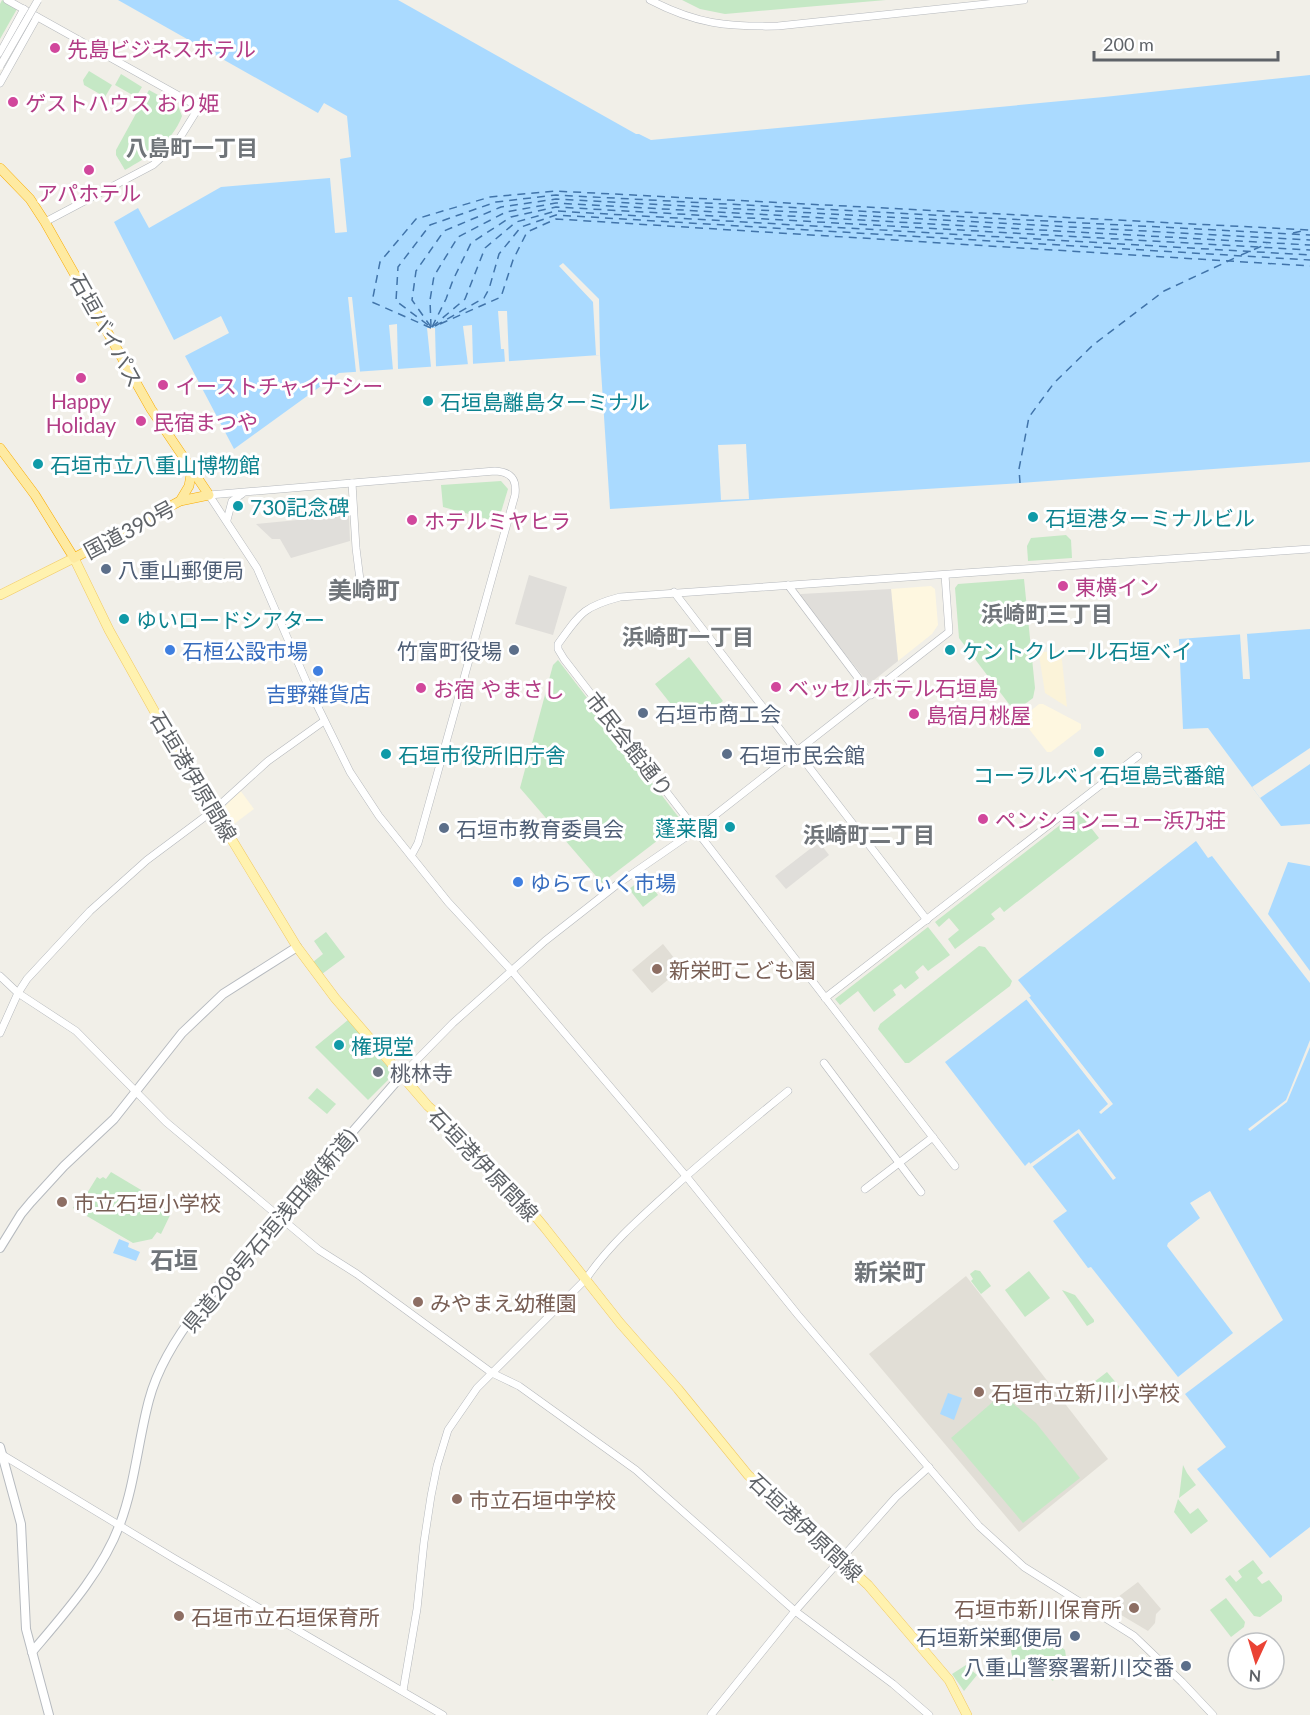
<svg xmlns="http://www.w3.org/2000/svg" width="1310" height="1715" font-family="Lato,'Noto Sans JP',sans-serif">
  <rect width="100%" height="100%" fill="#f1efe8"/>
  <g fill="#fef7e0">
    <path d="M931,586L935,589L938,625L932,634L898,661L891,589Z"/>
    <path d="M1039,704H1043L1081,724V729L1051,752H1047L1022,720L1023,717Z"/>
    <path d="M240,790L254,809L230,827L220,812Z"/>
  </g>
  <g fill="#e0deda">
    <path d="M349,515L350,541L291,558L280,539H272L256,524Z"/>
    <path d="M529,575L567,587L553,635L515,624Z"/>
    <path d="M891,589L898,661L869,684L799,596L801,594Z"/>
    <path d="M819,842L829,855L786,889L775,876Z"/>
  </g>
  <g fill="#e1ded6">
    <path d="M663,944L682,968L652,993L632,970Z"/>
    <path d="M966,1276L1108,1459L1019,1532L869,1354Z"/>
    <path d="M1138,1582L1161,1609L1156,1614L1155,1623L1148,1631L1106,1606Z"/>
  </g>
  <g fill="#c5e8c5">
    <path d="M2,0L17,9L0,39V4Z"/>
    <path d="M682,0H886L725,14L700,9Z"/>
    <path d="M89,71L112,85L105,97L84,85L83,80Z"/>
    <path d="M121,74L142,87L136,97L115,85Z"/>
    <path d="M149,90L178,106L182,116C172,143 149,156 125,170L116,155V150Z"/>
    <path d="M501,481L508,489L498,522L443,507L441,485Z"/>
    <path d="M1066,535L1071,540L1072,558L1028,561L1027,546L1031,538Z"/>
    <path d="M1024,579L1035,688L1033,698L1017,710L1012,708L959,638L955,588L958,584Z"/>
    <path d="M689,657L723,701L696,721L681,702L674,708L655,684Z"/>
    <path d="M558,660L680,819L679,824L602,883L520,788L553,665Z"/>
    <path d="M1078,811L1099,838L1004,912L1000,907L991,914L995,919L955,949L948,939L959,930L949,918L939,927L935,922Z"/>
    <path d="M645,877L658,895L643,907L629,889Z"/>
    <path d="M928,927L950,955L928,971L923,965L915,972L919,978L905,989L901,984L893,990L896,995L874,1012L858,991L840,1005L835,999Z"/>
    <path d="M326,932L345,957L322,974L313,962L323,954L314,941Z"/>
    <path d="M979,946L985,947L1012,981L1010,986L909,1063H905L878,1029L880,1024Z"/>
    <path d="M348,1020L376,1052V1055L392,1070L391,1077L368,1100L315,1047Z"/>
    <path d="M317,1088L336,1104L327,1114L308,1098Z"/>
    <path d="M111,1172L173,1209L161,1234L157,1232L152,1239L133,1243L73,1208L77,1201L81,1203L97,1177L100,1179L103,1177L106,1179Z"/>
    <path d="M975,1270L980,1271L991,1286L981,1294L971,1281L973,1279L970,1274Z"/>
    <path d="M1029,1271L1050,1298L1025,1317L1005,1290Z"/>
    <path d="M1062,1290L1075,1295L1094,1320V1322L1087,1326Z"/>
    <path d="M1107,1372L1123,1391L1110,1401L1094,1382Z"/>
    <path d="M1002,1394L1036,1423L1080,1478L1023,1523L951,1438Z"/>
    <path d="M1183,1465L1187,1473L1196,1485L1179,1498Z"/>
    <path d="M1178,1499L1190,1514L1198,1508L1208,1521L1191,1534L1174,1512Z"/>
    <path d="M1253,1560L1263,1573L1257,1578L1262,1584L1269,1580L1282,1596V1601L1260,1617L1254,1616L1225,1579L1230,1575L1236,1582L1242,1577L1238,1571Z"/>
    <path d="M1226,1598L1245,1622L1244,1627L1231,1637L1210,1610Z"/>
    <path d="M1034,1627L1040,1629L1065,1650L1066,1657L1053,1681L1028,1665L1013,1660L1011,1651L1018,1633Z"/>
    <path d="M966,1665L977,1675L964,1691L952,1674Z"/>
  </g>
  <path fill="#fbf3d9" d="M1061,651L1067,707L1045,693L1039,655L1043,652Z"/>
  <g fill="#aadaff">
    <path d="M118,0H398L636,134H639L651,140L1104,97L1310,75V462L1020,483L610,509L600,355L339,373L234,449L185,356L229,333L221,316L174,340L114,222L138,208L149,228L221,187L330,178L335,233L347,232L340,159L351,157L347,116L324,103L318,113Z"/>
    <path d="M1310,629V824L1281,826L1208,728L1183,729L1179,639Z"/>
    <path d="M1196,841L1208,858L1212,856L1310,983V1527L1270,1558L1197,1469L1226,1447L1185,1394L1283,1320L1210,1191L1190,1203L1200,1218L1168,1243L1167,1246L1233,1333L1178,1377L1091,1267L1088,1268L1053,1221L1067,1211L1029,1162L1025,1166L945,1062L1031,996L1018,980Z"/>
    <path d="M1288,862L1310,866V971L1268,914Z"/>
    <path d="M119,1239L129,1243L128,1247L140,1252L136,1261L113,1253Z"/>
    <path d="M948,1393L962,1398L954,1420L940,1414Z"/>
  </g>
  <g fill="#f1efe8">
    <path d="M563,263L599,299L600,355H596L593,302L559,266Z"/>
    <path d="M348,297H352L360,372H356Z"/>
    <path d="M498,311H507L509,362H505L504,349H501Z"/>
    <path d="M397,324L398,369L393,370L389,325Z"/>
    <path d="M472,325L473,364L468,365L463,326Z"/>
    <path d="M427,328H435L436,367H431Z"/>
    <path d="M746,444L749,499L721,500L718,445Z"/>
    <path d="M1240,634H1247L1250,679H1243Z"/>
    <path d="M1310,748V764L1260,798L1252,787Z"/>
    <path d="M1029,997L1113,1104L1101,1114L1099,1112L1108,1104L1026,999Z"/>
    <path d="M1310,1040V1047L1287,1102L1250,1131L1248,1129L1286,1100Z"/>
    <path d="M1079,1129L1116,1178L1113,1180L1078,1133L1032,1167L1030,1164Z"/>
  </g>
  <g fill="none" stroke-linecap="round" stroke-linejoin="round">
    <g stroke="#4174aa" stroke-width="1.5" stroke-dasharray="8 6" stroke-linecap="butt">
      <path d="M1293,233L1306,230"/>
      <path d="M1241,255L1267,244"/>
      <path d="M440,324L501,297L513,260L527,232L556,219L1310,266"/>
      <path d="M428,325L396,301L398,267L430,225L496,202L556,195L1310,235"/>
      <path d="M435,326L484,298L489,289L499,254L521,227L556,215L1310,260"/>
      <path d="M431,327L412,300L416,271L444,231L501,207L556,199L1310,240"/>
      <path d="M431,327L430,300L434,276L458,237L506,212L556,203L1310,245"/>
      <path d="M432,327L446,299L453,280L471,243L511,217L556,207L1310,250"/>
      <path d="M432,327L465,299L485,248L516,222L556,211L1310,255"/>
      <path d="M431,328L372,302L380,262L416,219L490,197L555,191L1310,230"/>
      <path d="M1020,483L1019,469L1029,417L1054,383L1093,345L1164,291L1237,257"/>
    </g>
    <defs>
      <g id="tertiary">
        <path d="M7,0L199,107L176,144L153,165L45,222"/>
        <path d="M650,0C696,24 727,27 778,26L1024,0"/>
        <path d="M0,53L24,9"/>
        <path d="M0,83L37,17"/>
        <path d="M352,483L356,548L362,596"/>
        <path d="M209,495L257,568L313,697L350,772L379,816L448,902L511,970L686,1176L798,1315L979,1526L1024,1567L1134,1636L1182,1682L1213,1715"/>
        <path d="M209,495L495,471C511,472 517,479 515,495L418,843L411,856"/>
        <path d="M227,520L232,501L242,494"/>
        <path d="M788,585L871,695"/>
        <path d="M674,592L927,920"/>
        <path d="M0,976L18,993L76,1031L166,1122L319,1250L357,1274L492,1373L519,1386L636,1470L795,1611L893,1684L929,1715"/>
        <path d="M825,998L1138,756"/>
        <path d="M0,1033L18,993L27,979L90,911L147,860L214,810L268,761L324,721"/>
        <path d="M824,1063L921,1192"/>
        <path d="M402,1075L453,1023L545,941L619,883L696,830L949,632L945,575"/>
        <path d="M955,1166L564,659L558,649V644C580,614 582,607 620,597L1310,549"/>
        <path d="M865,1189L933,1137"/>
        <path d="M1,1454L175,1559L443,1715"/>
        <path d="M403,1691L417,1609L424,1542L431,1496L437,1466L448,1430L477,1388L586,1279C609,1245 641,1217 672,1189C709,1155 749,1123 788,1091"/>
        <path d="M711,1715L795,1611L896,1497L929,1467"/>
      </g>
      <g id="secondary">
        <path d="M0,1248L21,1214L31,1202L64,1166L114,1119L182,1033L223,994L297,947"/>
        <path d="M0,1447L21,1524L26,1629L49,1715"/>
        <path d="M32,1652C65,1613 102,1572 120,1524C135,1484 138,1441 149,1400C158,1366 178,1335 199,1308L402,1075"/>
      </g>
      <path id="primary" d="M0,595L74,558L109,630L161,723L297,947L335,998L428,1106L465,1139L507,1182L545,1228L620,1323L678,1389L748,1475L868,1585L949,1680L967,1715"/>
      <g id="trunk">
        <path d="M0,168L30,199L45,222L151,409L209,495L180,501L74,558L35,495L0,448"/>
        <path d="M180,501L189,486L192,469"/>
      </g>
    </defs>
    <use href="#tertiary" stroke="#b5b8bc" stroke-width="8"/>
    <use href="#secondary" stroke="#b6babf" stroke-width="10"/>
    <use href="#primary" stroke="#f2c960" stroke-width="10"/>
    <use href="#trunk" stroke="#f9ab00" stroke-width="10"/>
    <use href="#tertiary" stroke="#fff" stroke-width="7"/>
    <use href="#secondary" stroke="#fff" stroke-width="8"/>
    <use href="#primary" stroke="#fff2af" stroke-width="9"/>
    <use href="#trunk" stroke="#feeaa1" stroke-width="9"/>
    <defs>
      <path id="tertiary-bridge" d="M0,66L38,0"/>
    </defs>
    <use href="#tertiary-bridge" stroke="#b5b8bc" stroke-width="8" stroke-linecap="butt"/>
    <use href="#tertiary-bridge" stroke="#fff" stroke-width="7"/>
  </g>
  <g fill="#d1479c" stroke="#fff" stroke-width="2">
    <circle cx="55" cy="48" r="6"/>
    <circle cx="13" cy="102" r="6"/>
    <circle cx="89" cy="170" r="6"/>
    <circle cx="81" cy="378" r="6"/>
    <circle cx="163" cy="385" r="6"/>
    <circle cx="141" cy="421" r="6"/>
    <circle cx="412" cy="520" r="6"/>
    <circle cx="1063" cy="586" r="6"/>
    <circle cx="776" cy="687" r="6"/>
    <circle cx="421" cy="688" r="6"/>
    <circle cx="914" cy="714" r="6"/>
    <circle cx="983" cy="819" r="6"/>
  </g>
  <g fill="#0f9aa8" stroke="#fff" stroke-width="2">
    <circle cx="428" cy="401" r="6"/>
    <circle cx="38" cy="464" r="6"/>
    <circle cx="238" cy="506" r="6"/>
    <circle cx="1033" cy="517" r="6"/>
    <circle cx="124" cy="619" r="6"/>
    <circle cx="950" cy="650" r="6"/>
    <circle cx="1099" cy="752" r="6"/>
    <circle cx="386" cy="754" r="6"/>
    <circle cx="730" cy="827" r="6"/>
    <circle cx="339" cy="1045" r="6"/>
  </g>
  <g fill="#5c6f8a" stroke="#fff" stroke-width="2">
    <circle cx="106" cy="569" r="6"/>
    <circle cx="514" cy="650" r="6"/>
    <circle cx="643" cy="713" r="6"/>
    <circle cx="727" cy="754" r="6"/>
    <circle cx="444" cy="828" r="6"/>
    <circle cx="1075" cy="1636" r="6"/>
    <circle cx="1186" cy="1666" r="6"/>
  </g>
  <g fill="#3f7fe0" stroke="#fff" stroke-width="2">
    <circle cx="170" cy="650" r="6"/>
    <circle cx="318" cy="671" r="6"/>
    <circle cx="518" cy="882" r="6"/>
  </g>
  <g fill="#8d6e63" stroke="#fff" stroke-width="2">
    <circle cx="657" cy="969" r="6"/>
    <circle cx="62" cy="1202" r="6"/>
    <circle cx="418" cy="1302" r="6"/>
    <circle cx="979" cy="1392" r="6"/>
    <circle cx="457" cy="1499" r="6"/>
    <circle cx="1134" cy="1608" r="6"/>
    <circle cx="179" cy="1616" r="6"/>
  </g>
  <circle fill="#6b7280" stroke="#fff" stroke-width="2" cx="378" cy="1072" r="6"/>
  <g text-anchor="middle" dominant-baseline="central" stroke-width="6" stroke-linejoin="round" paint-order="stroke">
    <g font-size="21" fill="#b23c85" stroke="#fff" text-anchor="start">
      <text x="67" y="48">先島ビジネスホテル</text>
      <text x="25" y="102">ゲストハウス おり姫</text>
      <text x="89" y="192" text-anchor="middle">アパホテル</text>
      <text x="175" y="385">イーストチャイナシー</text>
      <text x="81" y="400" text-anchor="middle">Happy<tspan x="81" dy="24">Holiday</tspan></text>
      <text x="153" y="421">民宿まつや</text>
      <text x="424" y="520">ホテルミヤヒラ</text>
      <text x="1075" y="586">東横イン</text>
      <text x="788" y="687">ベッセルホテル石垣島</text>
      <text x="433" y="688">お宿 やまさし</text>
      <text x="926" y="714">島宿月桃屋</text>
      <text x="995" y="819">ペンションニュー浜乃荘</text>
    </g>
    <g font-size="21" fill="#5f6368" stroke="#fff">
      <text transform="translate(107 330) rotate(61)">石垣バイパス</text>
      <text transform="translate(129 529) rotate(-28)">国道390号</text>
      <text transform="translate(630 744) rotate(52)">市民会館通り</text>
      <text transform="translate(194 776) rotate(59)">石垣港伊原間線</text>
      <text transform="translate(484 1164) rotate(46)">石垣港伊原間線</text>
      <text transform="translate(269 1230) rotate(-50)">県道208号石垣浅田線(新道)</text>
      <text transform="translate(806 1527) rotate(43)">石垣港伊原間線</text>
    </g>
    <g font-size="21" fill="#0d838f" stroke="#fff" text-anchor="start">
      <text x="440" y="401">石垣島離島ターミナル</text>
      <text x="50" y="464">石垣市立八重山博物館</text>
      <text x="250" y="506">730記念碑</text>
      <text x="1045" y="517">石垣港ターミナルビル</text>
      <text x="136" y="619">ゆいロードシアター</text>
      <text x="962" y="650">ケントクレール石垣ベイ</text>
      <text x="398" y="754">石垣市役所旧庁舎</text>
      <text x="1099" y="774" text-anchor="middle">コーラルベイ石垣島弐番館</text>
      <text x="718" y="827" text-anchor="end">蓬莱閣</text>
      <text x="351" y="1045">権現堂</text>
    </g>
    <g font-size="21" fill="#4e5e75" stroke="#fff" text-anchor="start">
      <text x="118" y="569">八重山郵便局</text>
      <text x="502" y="650" text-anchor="end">竹富町役場</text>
      <text x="655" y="713">石垣市商工会</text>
      <text x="739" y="754">石垣市民会館</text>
      <text x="456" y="828">石垣市教育委員会</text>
      <text x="1063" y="1636" text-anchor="end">石垣新栄郵便局</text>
      <text x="1174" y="1666" text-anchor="end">八重山警察署新川交番</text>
    </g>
    <g font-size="21" fill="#366cbe" stroke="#fff" text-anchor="start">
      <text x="182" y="650">石桓公設市場</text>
      <text x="318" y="693" text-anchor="middle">吉野雜貨店</text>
      <text x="530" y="882">ゆらてぃく市場</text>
    </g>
    <g font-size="21" fill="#785e54" stroke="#fff" text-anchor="start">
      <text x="669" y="969">新栄町こども園</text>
      <text x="74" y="1202">市立石垣小学校</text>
      <text x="430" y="1302">みやまえ幼稚園</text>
      <text x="991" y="1392">石垣市立新川小学校</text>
      <text x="469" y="1499">市立石垣中学校</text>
      <text x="1122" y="1608" text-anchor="end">石垣市新川保育所</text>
      <text x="191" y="1616">石垣市立石垣保育所</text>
    </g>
    <g font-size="21" fill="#5b616d" stroke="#fff" text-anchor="start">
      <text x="390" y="1072">桃林寺</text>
    </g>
    <g font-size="22" font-weight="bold" fill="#70757a" stroke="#fff">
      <text x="192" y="147">八島町一丁目</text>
      <text x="1047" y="613">浜崎町三丁目</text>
      <text x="688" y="636">浜崎町一丁目</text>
      <text x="869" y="834">浜崎町二丁目</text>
    </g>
    <g font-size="24" font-weight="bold" fill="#70757a" stroke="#fff">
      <text x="364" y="589">美崎町</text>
      <text x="174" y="1259">石垣</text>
      <text x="890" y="1271">新栄町</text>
    </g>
  </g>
  <g transform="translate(1256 1661) rotate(184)"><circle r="28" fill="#ffffff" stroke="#bfc1c3" stroke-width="1.5"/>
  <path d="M0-4.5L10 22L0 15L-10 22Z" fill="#ea4335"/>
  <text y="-9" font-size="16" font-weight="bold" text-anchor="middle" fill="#5f6368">N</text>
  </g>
  <path d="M1094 51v9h184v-9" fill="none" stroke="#5f6368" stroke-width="3"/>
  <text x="1103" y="51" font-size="18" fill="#5f6368" stroke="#ffffff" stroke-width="4.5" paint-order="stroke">200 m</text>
</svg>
